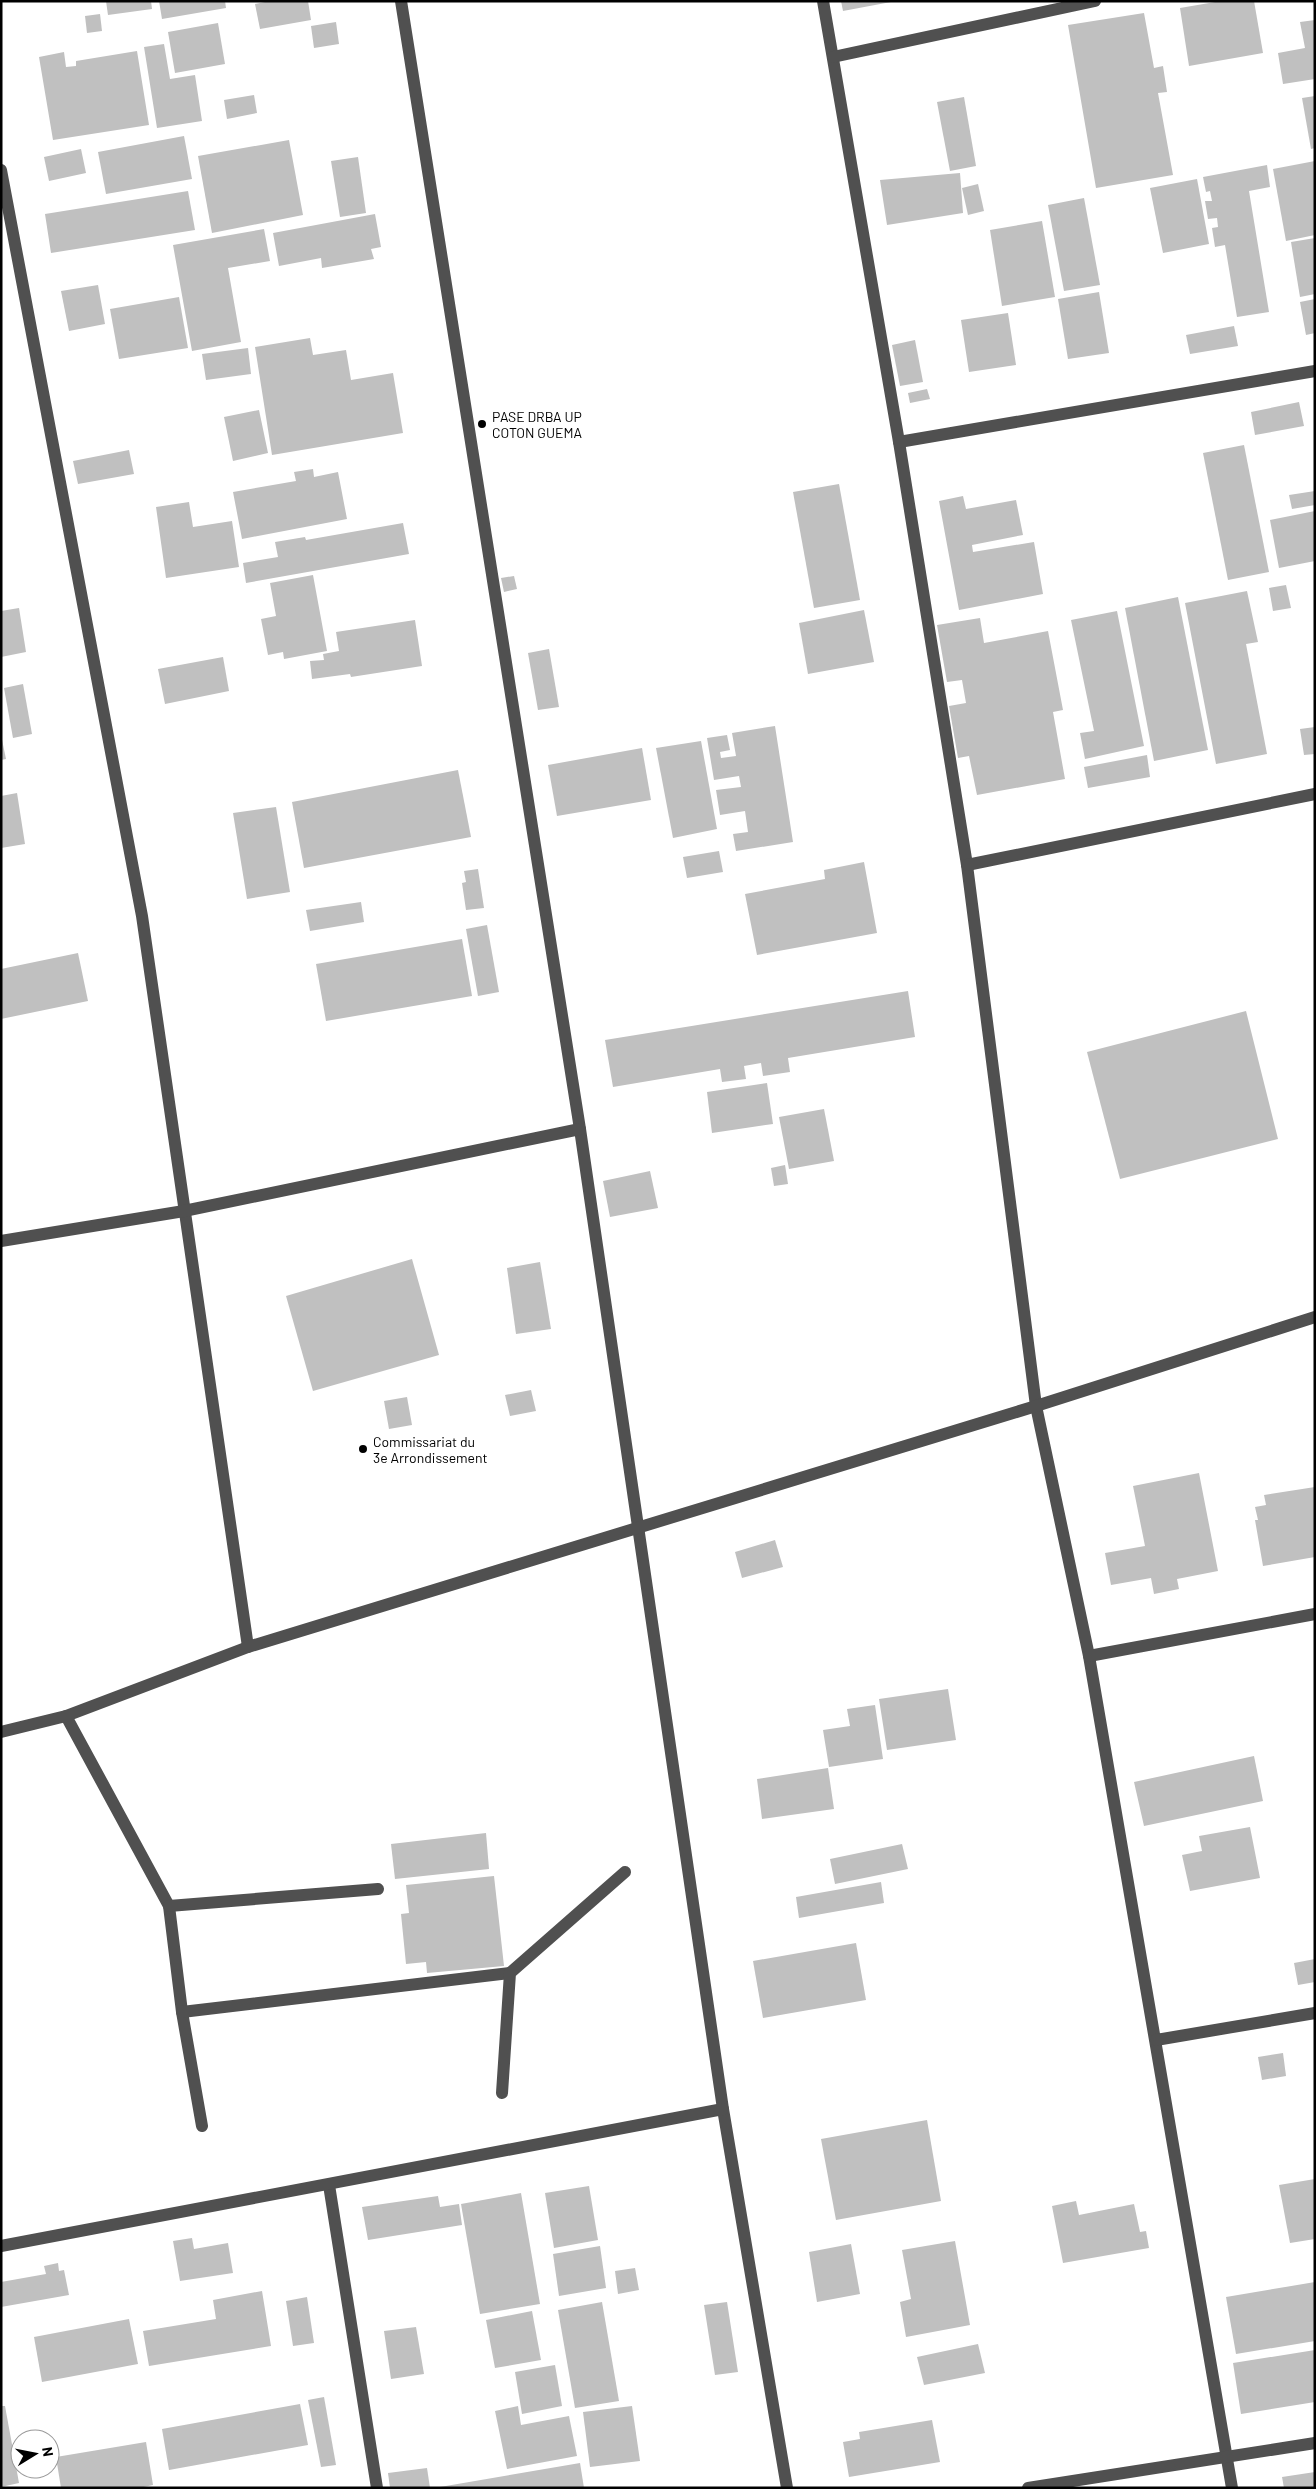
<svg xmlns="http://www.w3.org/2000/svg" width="1316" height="2489" font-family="Barlow,sans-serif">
  <rect width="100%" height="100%" fill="#fff"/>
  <g fill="#c0c0c0">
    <path d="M106,1H151L152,9L108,15Z"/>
    <path d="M159,1H225L226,8L162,19Z"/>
    <path d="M270,1H308L311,20L260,29L255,4Z"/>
    <path d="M841,1H891V2L843,11Z"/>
    <path d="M1221,1H1254L1263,53L1189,66L1180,8Z"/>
    <path d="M1144,13L1154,68L1163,66L1167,92L1158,93L1173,175L1096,188L1068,25Z"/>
    <path d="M100,14L102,31L87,33L85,16Z"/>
    <path d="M1315,20V79L1283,84L1278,53L1305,48L1300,22Z"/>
    <path d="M336,22L339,44L314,48L311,26Z"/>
    <path d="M218,23L225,64L175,73L168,32Z"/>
    <path d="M164,44L170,79L195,75L202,121L157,128L144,47Z"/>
    <path d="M137,51L149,125L53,140L39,57L64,52L66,67L76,66V61Z"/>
    <path d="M254,95L257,113L227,119L224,100Z"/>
    <path d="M1315,96V148L1311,149L1302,98Z"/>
    <path d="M964,97L976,166L950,171L937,102Z"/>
    <path d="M184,136L192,179L106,194L98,152Z"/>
    <path d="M289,140L303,215L212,233L198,156Z"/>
    <path d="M81,149L86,173L49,181L44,157Z"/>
    <path d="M358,157L366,213L340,217L331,161Z"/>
    <path d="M1315,161V235L1286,241L1273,169Z"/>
    <path d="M1267,165L1270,187L1249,191L1269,312L1237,317L1225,245L1215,247L1212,228L1218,227L1217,218L1208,219L1205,201H1212L1210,191L1206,192L1203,177Z"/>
    <path d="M960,173L963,213L887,225L880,180Z"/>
    <path d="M1197,179L1209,244L1163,253L1150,188Z"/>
    <path d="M978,184L984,211L968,215L962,188Z"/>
    <path d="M188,191L195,230L51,253L45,214Z"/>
    <path d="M1084,198L1100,285L1064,291L1048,205Z"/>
    <path d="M375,214L381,247L371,249L374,259L322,268L321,258L279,266L273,233Z"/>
    <path d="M1042,221L1055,297L1002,306L990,230Z"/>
    <path d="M264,229L270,261L228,268L241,342L192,351L173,245Z"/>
    <path d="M1315,238V294L1300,297L1291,242Z"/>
    <path d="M98,285L105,324L69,331L61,291Z"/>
    <path d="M1099,292L1109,353L1068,359L1058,299Z"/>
    <path d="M179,297L188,348L119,359L110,309Z"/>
    <path d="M1315,299V333L1306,335L1300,302Z"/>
    <path d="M1008,313L1016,365L969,372L961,320Z"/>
    <path d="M1234,326L1238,346L1190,354L1186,335Z"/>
    <path d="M310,338L313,355L346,350L351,380L393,373L403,433L272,455L255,347Z"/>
    <path d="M915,340L923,382L900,386L892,345Z"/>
    <path d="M248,348L251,374L206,380L202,354Z"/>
    <path d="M927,389L930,399L910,403L908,393Z"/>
    <path d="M1299,402L1304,426L1255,435L1251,412Z"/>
    <path d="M259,410L268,453L233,461L224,417Z"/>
    <path d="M1244,445L1269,572L1228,580L1203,453Z"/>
    <path d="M129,450L134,474L78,484L73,461Z"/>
    <path d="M313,469L314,477L338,472L347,519L242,539L233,492L296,481L294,472Z"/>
    <path d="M839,484L860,600L814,608L793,492Z"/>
    <path d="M1315,491V505L1292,509L1289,495Z"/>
    <path d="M963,496L966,509L1016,500L1023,535L972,545L973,552L1034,542L1043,594L959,610L939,501Z"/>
    <path d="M189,502L193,527L232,521L239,567L166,578L156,507Z"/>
    <path d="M1315,511V561L1279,568L1270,520Z"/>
    <path d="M403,523L409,554L246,583L243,563L278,557L275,542L305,537L306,540Z"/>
    <path d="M313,575L327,651L284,659L283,652L268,655L261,619L276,616L270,583Z"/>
    <path d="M514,576L517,589L504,592L501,578Z"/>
    <path d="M1286,585L1291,608L1273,611L1269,588Z"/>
    <path d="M1247,591L1258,642L1246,644L1267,754L1216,764L1185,603Z"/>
    <path d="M1178,597L1208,750L1154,761L1125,608Z"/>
    <path d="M19,608L26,652L1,657V611Z"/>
    <path d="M864,610L874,662L808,674L799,623Z"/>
    <path d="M1117,611L1144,746L1085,759L1080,733L1094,731L1071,620Z"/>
    <path d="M980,618L984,643L1048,631L1063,710L1053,712L1065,779L977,795L969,756L958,758L949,706L966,703L962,680L947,682L937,625Z"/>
    <path d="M415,620L422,666L351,677L350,674L312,679L310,661L324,660L323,654L339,651L336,632Z"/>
    <path d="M549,649L559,707L538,710L528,653Z"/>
    <path d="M223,657L229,691L165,704L158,669Z"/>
    <path d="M23,684L32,734L13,738L4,688Z"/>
    <path d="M775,726L793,842L736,851L733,834L748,832L745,811L720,815L716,790L741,787L739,776L714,780L707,738L727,735L730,750L720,752L721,758L736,756L732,733Z"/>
    <path d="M1315,727V754L1304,755L1300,729Z"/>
    <path d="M1,735L6,759L1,760Z"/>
    <path d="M701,741L717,829L673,838L656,748Z"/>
    <path d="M642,748L651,800L557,816L548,765Z"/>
    <path d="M1147,755L1150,777L1088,788L1084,767Z"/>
    <path d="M458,770L471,837L304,868L292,802Z"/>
    <path d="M17,793L25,844L1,848V796Z"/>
    <path d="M276,807L290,892L247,899L233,813Z"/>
    <path d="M719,851L723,872L687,878L683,857Z"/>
    <path d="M864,862L877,933L757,955L745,894L825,879L824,870Z"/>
    <path d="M478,869L484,908L466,910L462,883L466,882L464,871Z"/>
    <path d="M361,902L364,922L310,931L306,910Z"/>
    <path d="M487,925L499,992L478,996L466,929Z"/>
    <path d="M462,939L472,996L326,1021L316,964Z"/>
    <path d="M78,953L88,1001L1,1019V969Z"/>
    <path d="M908,991L915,1037L788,1058L790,1072L763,1076L761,1063L744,1066L746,1079L722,1082L720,1069L613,1087L605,1040Z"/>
    <path d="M1246,1011L1278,1139L1120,1179L1087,1052Z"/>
    <path d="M767,1083L773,1124L712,1133L707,1092Z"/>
    <path d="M824,1109L834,1161L789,1169L779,1117Z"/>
    <path d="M785,1165L788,1184L774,1186L771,1168Z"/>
    <path d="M650,1171L658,1208L610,1217L603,1181Z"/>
    <path d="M412,1259L439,1355L313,1391L286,1296Z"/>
    <path d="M540,1262L551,1329L516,1334L507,1268Z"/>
    <path d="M531,1390L536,1411L510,1416L505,1395Z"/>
    <path d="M407,1397L412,1425L389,1429L384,1401Z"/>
    <path d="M1199,1473L1218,1571L1177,1579L1179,1589L1154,1594L1151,1578L1111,1585L1105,1553L1145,1546L1133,1486Z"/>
    <path d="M1315,1487V1557L1263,1566L1255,1520H1258L1255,1507L1266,1505L1264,1495Z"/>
    <path d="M775,1540L783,1567L742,1578L735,1552Z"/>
    <path d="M948,1689L956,1740L887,1750L879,1699Z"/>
    <path d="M875,1705L883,1759L829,1767L823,1730L850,1726L847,1709Z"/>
    <path d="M1254,1756L1263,1801L1144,1826L1134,1782Z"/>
    <path d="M828,1768L834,1809L762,1819L757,1779Z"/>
    <path d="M1250,1827L1260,1878L1190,1891L1182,1855L1202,1851L1199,1836Z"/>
    <path d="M486,1833L489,1869L395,1879L391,1844Z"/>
    <path d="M902,1844L908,1869L835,1884L830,1859Z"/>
    <path d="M494,1876L504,1966L427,1973L426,1962L406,1964L401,1914L409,1913L406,1885Z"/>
    <path d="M881,1882L884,1903L799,1918L796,1897Z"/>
    <path d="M856,1943L866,2000L763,2018L753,1961Z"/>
    <path d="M1315,1959V1982L1298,1985L1294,1963Z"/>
    <path d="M1283,2053L1286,2076L1262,2080L1258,2057Z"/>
    <path d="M927,2120L941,2201L836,2220L821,2139Z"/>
    <path d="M1315,2179V2239L1290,2243L1279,2185Z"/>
    <path d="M589,2186L598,2240L554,2248L545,2193Z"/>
    <path d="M521,2193L540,2304L480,2314L461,2204Z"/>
    <path d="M438,2196L440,2207L459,2204L462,2225L368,2240L362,2207Z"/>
    <path d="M1076,2201L1079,2215L1134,2204L1140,2232L1146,2231L1149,2248L1063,2263L1052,2206Z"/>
    <path d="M192,2238L194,2249L228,2243L233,2273L180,2281L173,2241Z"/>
    <path d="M955,2241L970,2325L906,2337L900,2302L911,2299L902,2250Z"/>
    <path d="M851,2244L860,2294L817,2302L809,2252Z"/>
    <path d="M600,2246L606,2288L559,2296L553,2254Z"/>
    <path d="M58,2263L59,2271L64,2270L69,2295L1,2307V2282L46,2274L44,2266Z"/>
    <path d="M635,2268L639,2290L618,2294L615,2271Z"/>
    <path d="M1315,2282V2341L1236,2354L1226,2297Z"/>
    <path d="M262,2291L271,2346L149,2366L143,2331L216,2319L213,2300Z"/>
    <path d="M307,2297L314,2343L293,2346L286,2301Z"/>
    <path d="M602,2302L619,2401L575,2408L558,2310Z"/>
    <path d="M727,2302L738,2372L715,2375L704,2305Z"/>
    <path d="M532,2311L541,2360L495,2368L486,2320Z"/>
    <path d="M129,2319L138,2364L42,2382L34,2337Z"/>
    <path d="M416,2327L424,2374L391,2379L384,2331Z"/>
    <path d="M978,2344L985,2373L924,2385L917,2357Z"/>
    <path d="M1315,2350V2402L1241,2414L1233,2363Z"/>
    <path d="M555,2365L562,2406L522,2414L515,2372Z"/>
    <path d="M324,2397L336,2465L321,2467L308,2400Z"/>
    <path d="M300,2404L308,2445L169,2470L162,2429Z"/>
    <path d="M1,2406H5L19,2483L1,2487Z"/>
    <path d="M518,2406L521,2425L569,2416L577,2456L507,2469L495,2411Z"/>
    <path d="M632,2406L640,2461L590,2467L583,2412Z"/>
    <path d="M932,2420L940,2462L849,2477L843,2442L860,2439L859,2432Z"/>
    <path d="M146,2442L153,2485L139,2488H61L56,2457Z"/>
    <path d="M580,2463L584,2488H440V2487Z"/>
    <path d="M427,2468L430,2488H390L388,2473Z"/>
    <path d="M1315,2472V2488H1284L1282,2477Z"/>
  </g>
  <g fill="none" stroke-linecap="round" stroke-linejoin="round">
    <g stroke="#505050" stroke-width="12">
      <path d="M401,1L580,1129L723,2109L787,2488"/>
      <path d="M823,1L899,442L967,865L1036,1406L1089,1656L1232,2488"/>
      <path d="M833,57L1095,1"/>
      <path d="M1,170L142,916L248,1647"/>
      <path d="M899,442L1315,371"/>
      <path d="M967,865L1315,794"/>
      <path d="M1,1241L184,1211L580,1129"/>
      <path d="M1089,1656L1315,1614"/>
      <path d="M66,1716L169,1906L182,2012L202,2126"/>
      <path d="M1,1732L66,1716L248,1647L1036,1406L1315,1317"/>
      <path d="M169,1906L378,1889"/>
      <path d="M182,2012L510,1973"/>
      <path d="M1156,2040L1315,2013"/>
      <path d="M502,2093L510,1973L625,1872"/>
      <path d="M329,2185L377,2488"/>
      <path d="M1,2246L723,2109"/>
      <path d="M1028,2488L1315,2443"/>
    </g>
  </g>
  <g fill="#000" stroke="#fff" stroke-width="2">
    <circle cx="482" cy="424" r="5"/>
    <circle cx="363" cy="1449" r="5"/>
  </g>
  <g text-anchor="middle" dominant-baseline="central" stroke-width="4" stroke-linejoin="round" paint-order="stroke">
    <g font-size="14" fill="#000" stroke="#fff" text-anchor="start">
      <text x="492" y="416">PASE DRBA UP<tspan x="492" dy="16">COTON GUEMA</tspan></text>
      <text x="373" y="1441">Commissariat du<tspan x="373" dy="16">3e Arrondissement</tspan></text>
    </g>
  </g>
  <rect width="1316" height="2489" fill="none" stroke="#000000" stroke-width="5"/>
  <g transform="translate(35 2454) rotate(80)"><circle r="24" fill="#ffffff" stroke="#999999"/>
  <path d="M0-4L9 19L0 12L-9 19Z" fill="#000000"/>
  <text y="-8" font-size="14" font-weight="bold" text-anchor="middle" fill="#000000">N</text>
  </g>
</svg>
